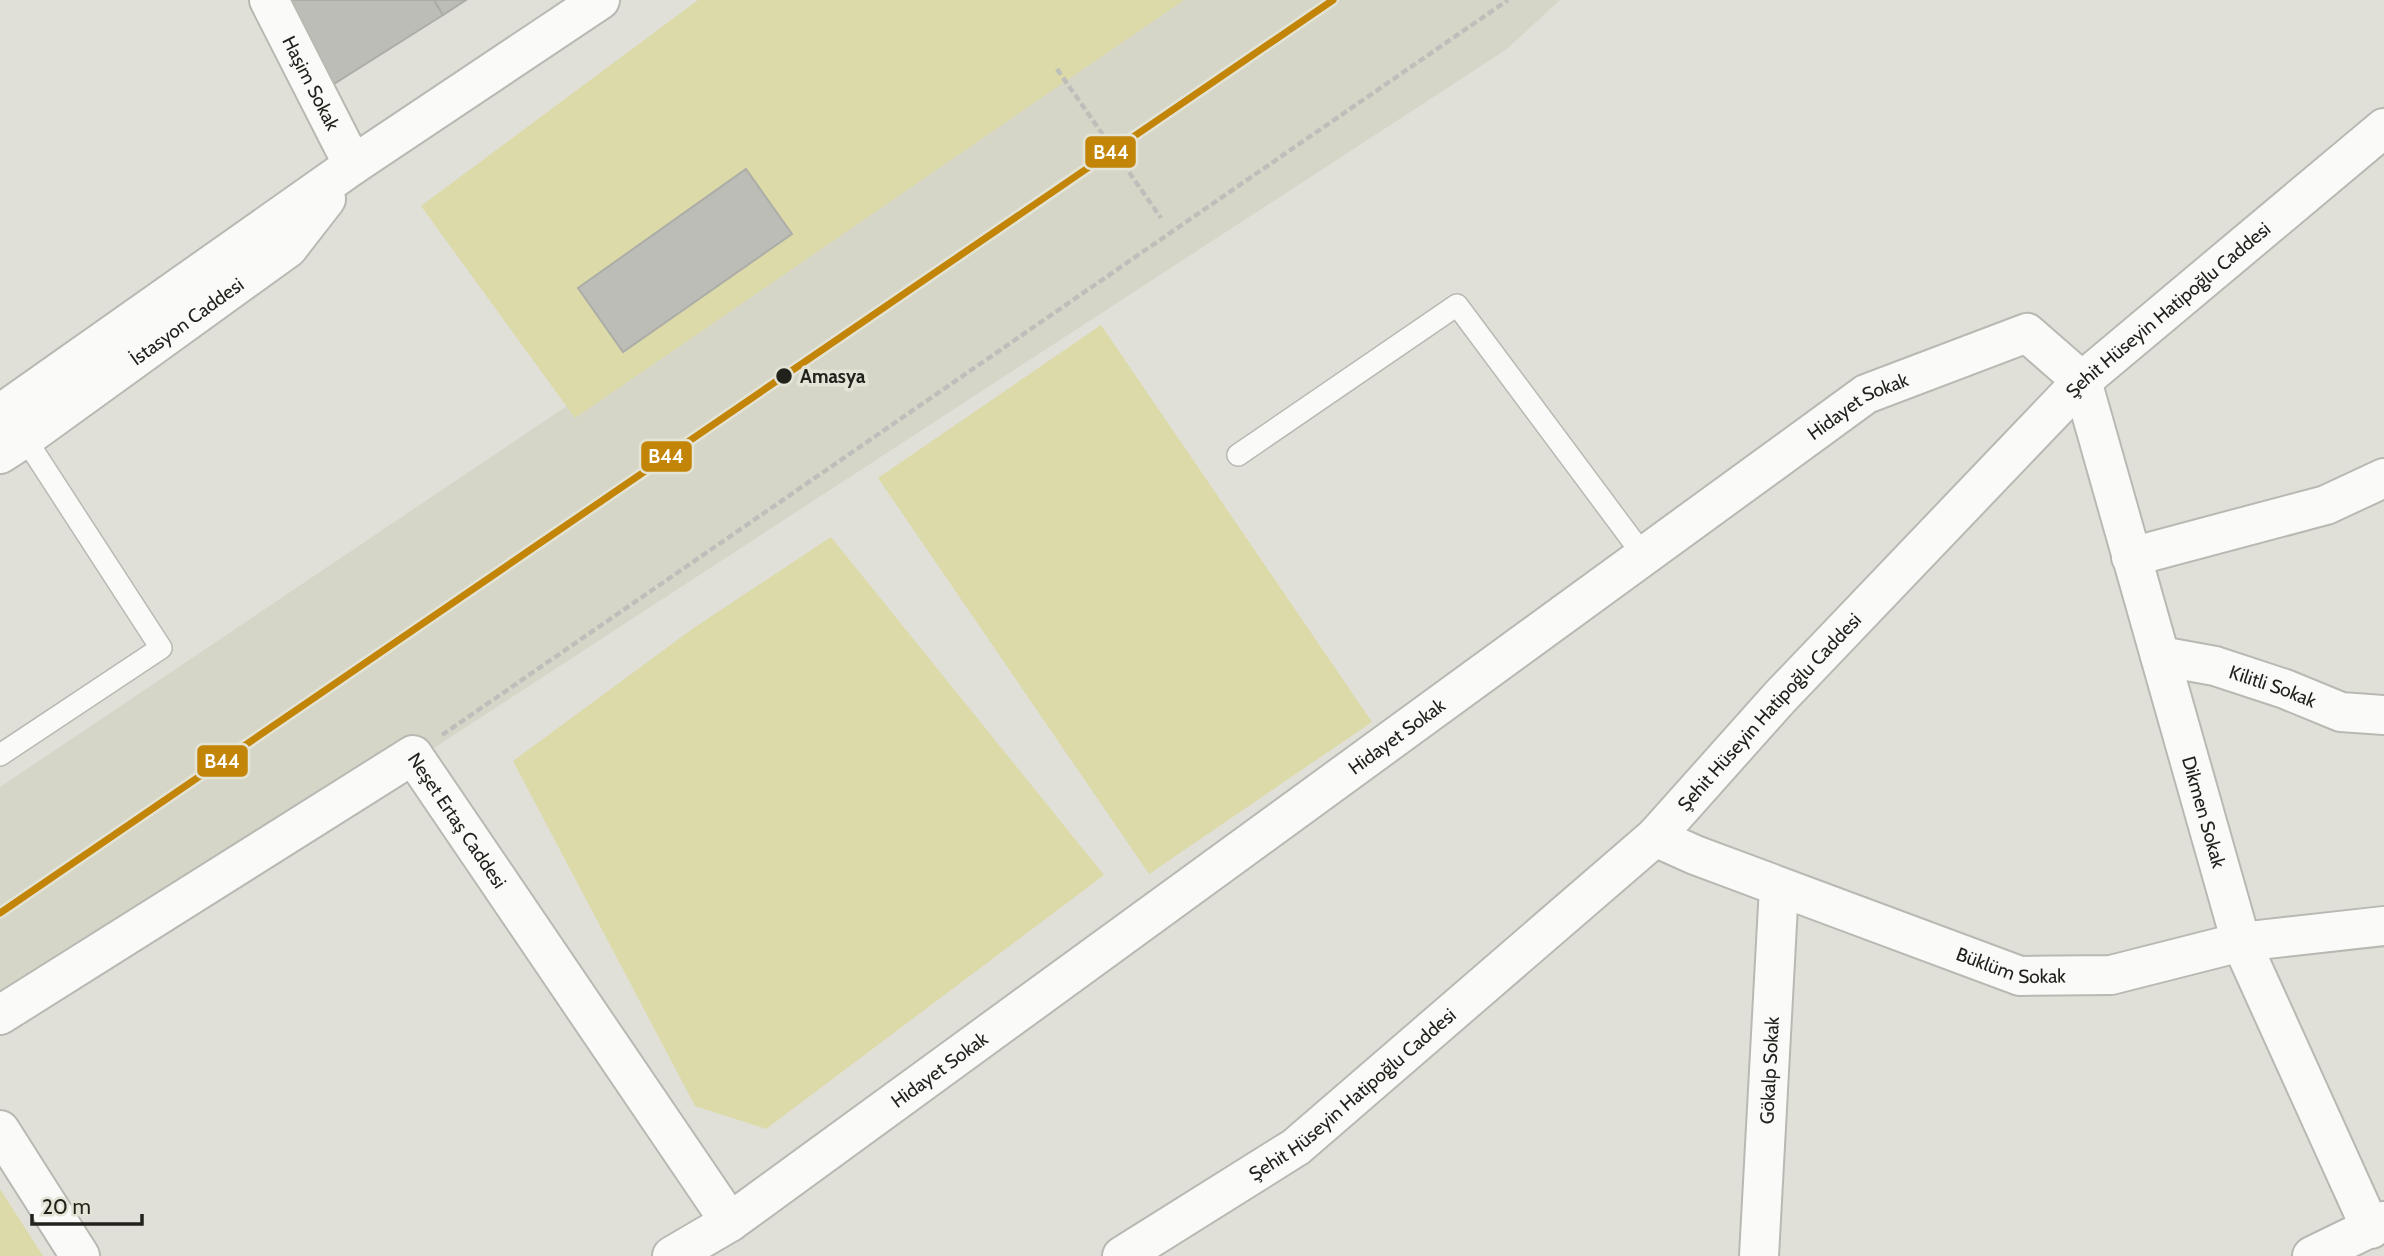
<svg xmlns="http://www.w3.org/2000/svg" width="2384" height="1256" font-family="Cabin,sans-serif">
  <rect width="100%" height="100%" fill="#e0e0d9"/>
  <path fill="#d6d6c8" d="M1171,0H1560L1507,49L147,935L0,1015V787Z"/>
  <g fill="#dcdaa8">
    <path d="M698,0H1184L575,418L421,206Z"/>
    <path d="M1101,325L1372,722L1149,874L878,478Z"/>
    <path d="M831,537L1104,875L766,1129L695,1106L513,761L695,627Z"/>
    <path d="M0,1189L43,1256H0Z"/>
  </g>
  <g fill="#bdbdb7" stroke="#adada8" stroke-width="2">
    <path d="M279,0H434L443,15L329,87Z"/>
    <path d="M434,0H466L443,15Z"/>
    <path d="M746,169L792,234L623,352L578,288Z"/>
  </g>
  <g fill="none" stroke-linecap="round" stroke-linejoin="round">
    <defs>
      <g id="lane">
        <path d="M1238,455L1457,305L1644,556"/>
        <path d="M0,755L161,648L21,432"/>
      </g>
      <g id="street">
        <path id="s1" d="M269,0L353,165"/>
        <path d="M2131,557L2326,505L2384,478"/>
        <path id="s2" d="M2160,656L2215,666L2285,689L2341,712L2384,715"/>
        <path id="s3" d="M1655,837L1695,855L2020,976L2111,975L2241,942L2384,926"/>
        <path id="s4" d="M0,1015L413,755L730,1222"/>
        <path d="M0,1130L80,1256"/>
        <path id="s5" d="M672,1256L730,1222L1866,394L2027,333L2082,381L2241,942L2371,1229"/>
        <path id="s6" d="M1759,1256L1779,887"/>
        <path d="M2312,1256L2384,1221"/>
      </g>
      <g id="secondary">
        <path d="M0,414L353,165L600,0"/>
        <path id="s7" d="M0,454L25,438L288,248L326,199"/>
        <path id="s8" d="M1122,1256L1296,1147L1655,837L1780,697L2082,381L2384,128"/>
      </g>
    </defs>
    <use href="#lane" stroke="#b9b9b3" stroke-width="24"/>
    <use href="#street" stroke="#b9b9b3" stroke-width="42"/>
    <use href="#secondary" stroke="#b9b9b3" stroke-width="42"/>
    <g stroke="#bebebb" stroke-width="4.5" stroke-dasharray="7 3.5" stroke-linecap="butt">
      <path d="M1057,69L1161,218"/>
      <path d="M442,735L1508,0"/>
    </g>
    <use href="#lane" stroke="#fafaf9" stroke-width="21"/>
    <use href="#street" stroke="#fafaf9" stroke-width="38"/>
    <use href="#secondary" stroke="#fafaf9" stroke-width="38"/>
    <defs>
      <path id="rail-1" d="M0,913L1333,0"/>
    </defs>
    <use href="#rail-1" stroke="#e3e3d6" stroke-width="12"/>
    <use href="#rail-1" stroke="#c28507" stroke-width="7"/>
  </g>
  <circle fill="#22221d" stroke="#e3e3d6" stroke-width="2.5" cx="784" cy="376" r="9"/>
  <g text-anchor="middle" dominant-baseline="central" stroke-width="7" stroke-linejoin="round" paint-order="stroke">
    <g font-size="19" fill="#22221d" stroke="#e3e3d6">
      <text stroke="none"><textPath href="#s1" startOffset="93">Haşim Sokak</textPath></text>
      <text stroke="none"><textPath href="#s8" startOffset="1416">Şehit Hüseyin Hatipoğlu Caddesi</textPath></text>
      <text stroke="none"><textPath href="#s7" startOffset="229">İstasyon Caddesi</textPath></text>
      <text stroke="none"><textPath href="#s5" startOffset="1460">Hidayet Sokak</textPath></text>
      <text stroke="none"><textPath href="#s2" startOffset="117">Kilitli Sokak</textPath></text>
      <text stroke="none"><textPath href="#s8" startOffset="849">Şehit Hüseyin Hatipoğlu Caddesi</textPath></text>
      <text stroke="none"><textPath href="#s5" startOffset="892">Hidayet Sokak</textPath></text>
      <text stroke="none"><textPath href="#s5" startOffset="2166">Dikmen Sokak</textPath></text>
      <text stroke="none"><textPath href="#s4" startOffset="567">Neşet Ertaş Caddesi</textPath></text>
      <text stroke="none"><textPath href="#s3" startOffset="380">Büklüm Sokak</textPath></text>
      <text stroke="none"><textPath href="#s5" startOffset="326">Hidayet Sokak</textPath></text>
      <text stroke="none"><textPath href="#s6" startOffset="186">Gökalp Sokak</textPath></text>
      <text stroke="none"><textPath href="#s8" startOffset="282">Şehit Hüseyin Hatipoğlu Caddesi</textPath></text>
    </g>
    <g font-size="19" font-weight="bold" fill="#22221d" stroke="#e3e3d6" text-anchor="start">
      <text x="800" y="376">Amasya</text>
    </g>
  </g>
  <g stroke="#e3e3d6" stroke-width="2.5">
    <rect x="1084" y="135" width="53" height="34" rx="7" fill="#c28507"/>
    <rect x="640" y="440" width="53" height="33" rx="7" fill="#c28507"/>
    <rect x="196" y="744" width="53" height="34" rx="7" fill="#c28507"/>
  </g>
  <g font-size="19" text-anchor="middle" font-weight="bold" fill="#fff">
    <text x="1111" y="159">B44</text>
    <text x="666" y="463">B44</text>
    <text x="222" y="768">B44</text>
  </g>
  <path d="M32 1214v10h110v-10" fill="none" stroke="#22221d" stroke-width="3.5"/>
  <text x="42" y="1214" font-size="21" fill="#22221d" stroke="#e3e3d6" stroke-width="5" paint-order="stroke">20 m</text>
</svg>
